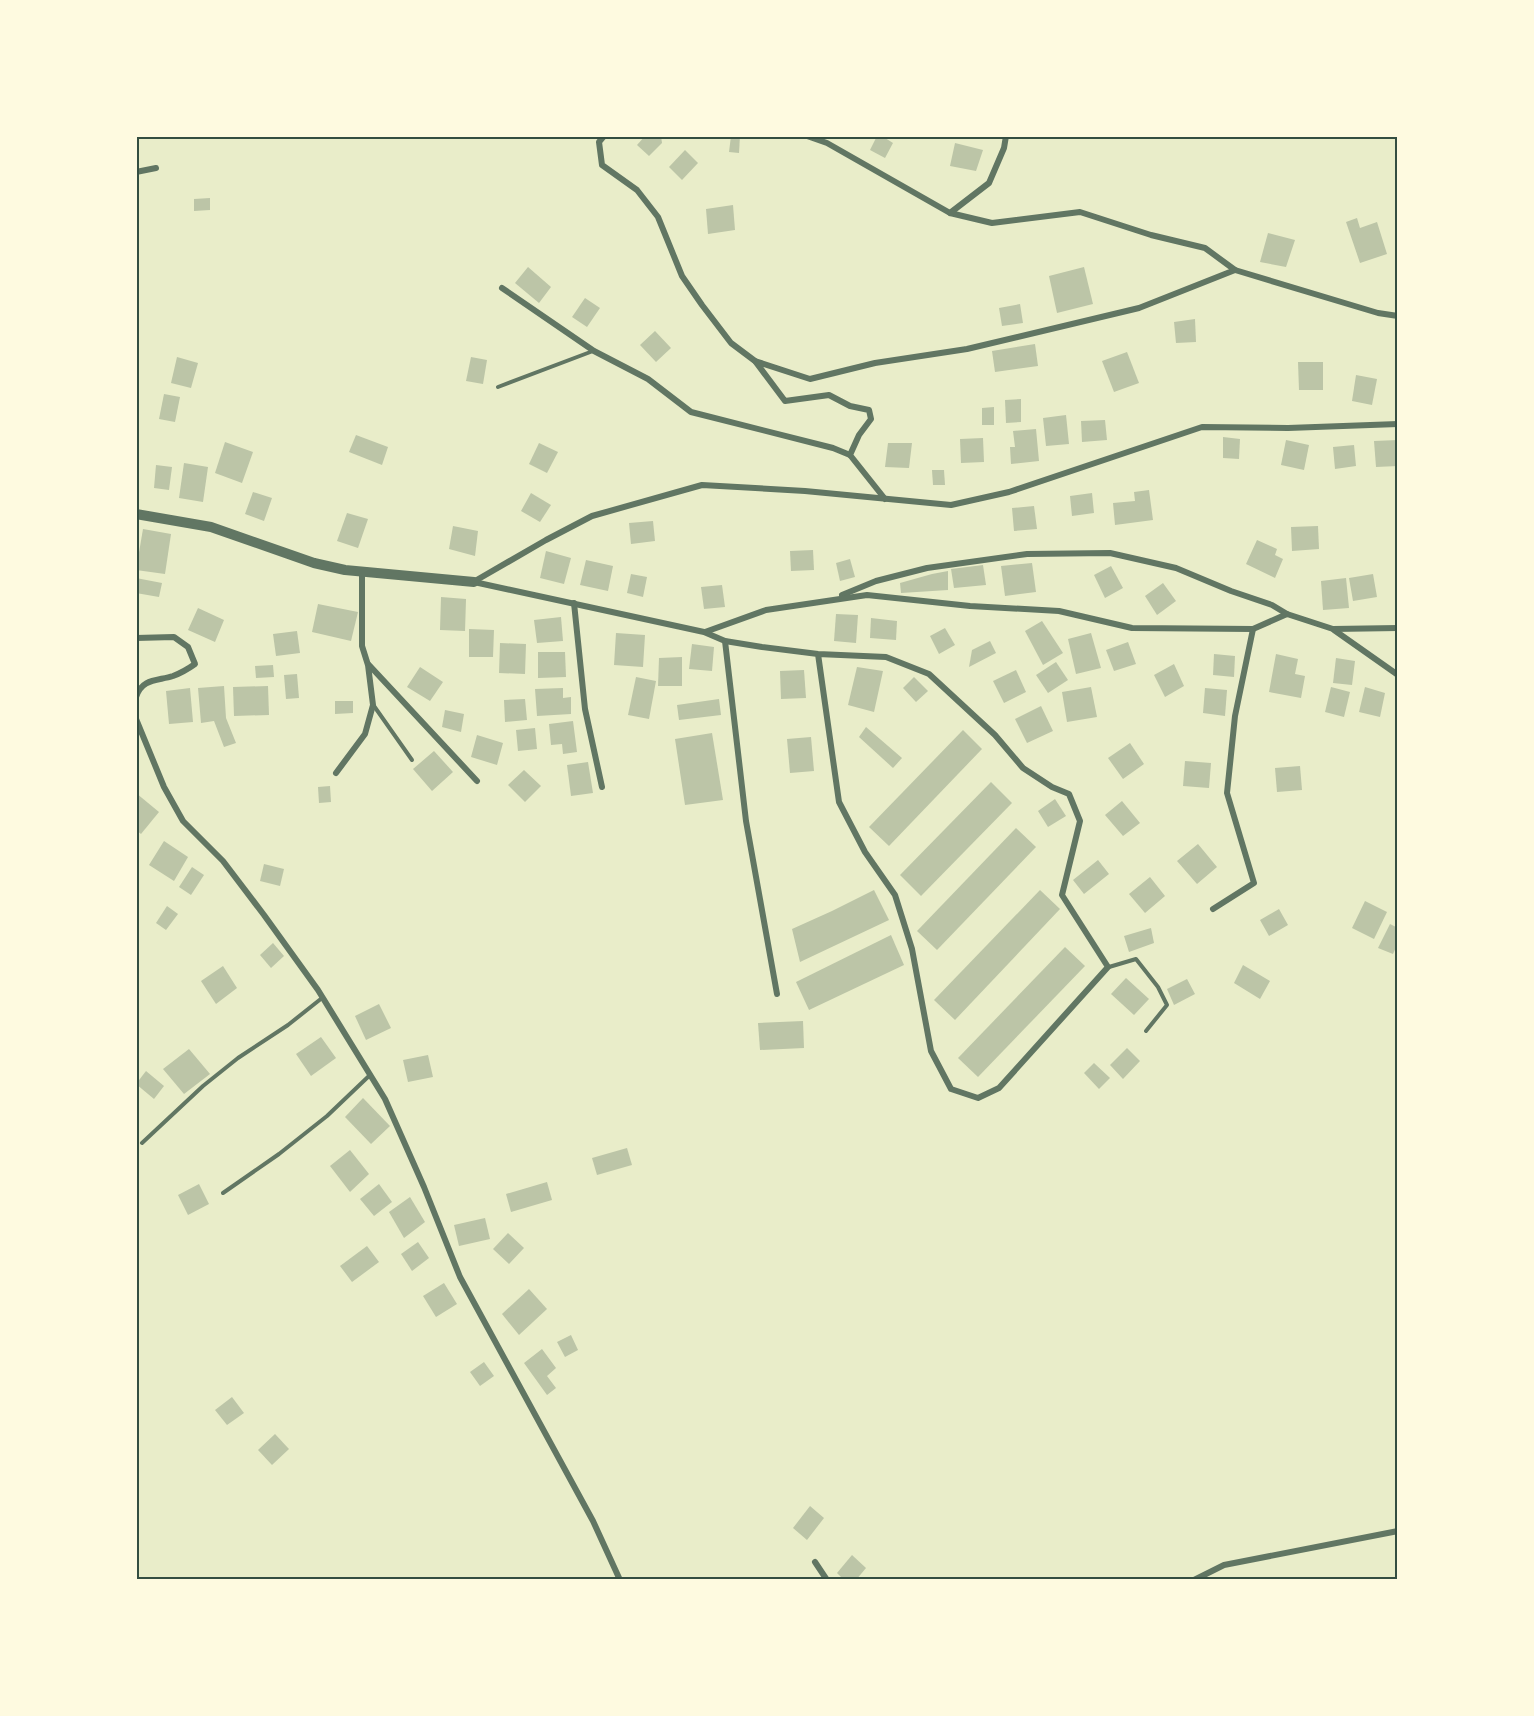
<svg xmlns="http://www.w3.org/2000/svg" width="1534" height="1716" font-family="'Source Sans 3',sans-serif">
  <rect width="100%" height="100%" fill="#e9edc9"/>
  <g fill="#bcc5a7">
    <path d="M645,136H661L662,143L649,156L637,145Z"/>
    <path d="M731,136H740L739,153L729,152Z"/>
    <path d="M877,136H882L893,143L885,158L870,150Z"/>
    <path d="M955,143L983,150L976,171L950,166Z"/>
    <path d="M685,150L698,163L682,180L669,167Z"/>
    <path d="M210,198V210L194,211V199Z"/>
    <path d="M733,205L735,230L708,234L706,209Z"/>
    <path d="M1357,218L1360,228L1377,222L1387,254L1360,263L1346,222Z"/>
    <path d="M1268,233L1295,240L1286,267L1260,262Z"/>
    <path d="M528,267L551,287L539,303L515,283Z"/>
    <path d="M1084,267L1093,304L1057,313L1049,276Z"/>
    <path d="M585,298L600,308L587,327L572,317Z"/>
    <path d="M1020,304L1023,323L1002,326L999,308Z"/>
    <path d="M1195,319L1196,342L1176,343L1174,322Z"/>
    <path d="M655,331L671,348L656,362L640,345Z"/>
    <path d="M1035,344L1038,366L995,372L992,351Z"/>
    <path d="M1127,352L1139,383L1114,392L1102,361Z"/>
    <path d="M177,357L198,363L191,388L171,383Z"/>
    <path d="M471,357L487,360L483,384L466,381Z"/>
    <path d="M1298,362H1323V390H1299Z"/>
    <path d="M1356,375L1377,379L1372,405L1352,401Z"/>
    <path d="M164,394L180,397L175,422L159,419Z"/>
    <path d="M1021,399V422L1006,423L1005,400Z"/>
    <path d="M994,407V425H982V408Z"/>
    <path d="M1066,415L1069,444L1046,446L1043,418Z"/>
    <path d="M1105,420L1107,440L1082,442L1081,421Z"/>
    <path d="M1036,429L1039,461L1011,464L1010,447H1015L1013,431Z"/>
    <path d="M356,435L388,447L382,465L349,452Z"/>
    <path d="M1223,437L1240,439L1239,459L1223,458Z"/>
    <path d="M983,438L984,462L961,463L960,439Z"/>
    <path d="M1286,440L1309,445L1304,470L1281,465Z"/>
    <path d="M1398,440V466L1376,467L1374,441Z"/>
    <path d="M225,442L253,452L242,483L215,473Z"/>
    <path d="M539,443L558,452L547,473L529,464Z"/>
    <path d="M888,443H912L909,468L885,467Z"/>
    <path d="M1354,445L1356,466L1335,469L1333,447Z"/>
    <path d="M184,463L208,467L203,502L179,498Z"/>
    <path d="M156,465L172,467L169,490L154,488Z"/>
    <path d="M932,470H944L945,485H933Z"/>
    <path d="M1149,490L1153,520L1115,525L1113,503L1135,501L1134,492Z"/>
    <path d="M253,492L272,498L264,521L245,514Z"/>
    <path d="M531,493L551,505L540,522L521,511Z"/>
    <path d="M1092,493L1094,513L1072,516L1070,496Z"/>
    <path d="M1034,506L1037,529L1014,531L1012,508Z"/>
    <path d="M347,513L368,519L358,548L337,541Z"/>
    <path d="M653,521L655,541L631,544L629,523Z"/>
    <path d="M453,526L478,531L475,556L449,549Z"/>
    <path d="M1318,526L1319,549L1292,551L1291,527Z"/>
    <path d="M143,529L171,534L165,574L136,570Z"/>
    <path d="M1257,540L1277,549L1275,555L1283,559L1275,578L1246,564Z"/>
    <path d="M813,550L814,570L791,571L790,551Z"/>
    <path d="M546,551L571,558L564,584L540,578Z"/>
    <path d="M850,559L855,577L840,581L836,563Z"/>
    <path d="M586,560L613,566L608,591L580,585Z"/>
    <path d="M1032,563L1036,592L1005,596L1001,566Z"/>
    <path d="M983,565L986,585L954,588L951,569Z"/>
    <path d="M1111,566L1123,588L1105,598L1094,575Z"/>
    <path d="M948,571V590L901,593L900,583L932,574Z"/>
    <path d="M631,574L647,577L643,597L627,593Z"/>
    <path d="M1373,574L1377,597L1353,601L1349,578Z"/>
    <path d="M136,578L162,583L159,597L136,593Z"/>
    <path d="M1346,578L1349,608L1323,610L1321,581Z"/>
    <path d="M1163,583L1176,601L1157,615L1145,596Z"/>
    <path d="M722,585L725,607L704,609L701,587Z"/>
    <path d="M441,597L466,599L465,631L440,630Z"/>
    <path d="M318,604L358,612L351,641L312,632Z"/>
    <path d="M198,608L224,620L215,642L188,630Z"/>
    <path d="M836,614L858,615L856,643L834,641Z"/>
    <path d="M561,617L563,641L537,643L534,620Z"/>
    <path d="M871,618L897,621L896,640L870,638Z"/>
    <path d="M1042,621L1063,653L1043,665L1025,631Z"/>
    <path d="M945,628L955,645L939,654L930,636Z"/>
    <path d="M469,629L494,630L493,657H469Z"/>
    <path d="M297,631L300,653L276,656L273,634Z"/>
    <path d="M616,633L645,635L643,667L614,665Z"/>
    <path d="M1091,633L1101,668L1076,674L1068,639Z"/>
    <path d="M990,641L996,653L969,667L972,650Z"/>
    <path d="M1128,642L1136,664L1114,671L1106,650Z"/>
    <path d="M500,643L526,644L525,674L499,673Z"/>
    <path d="M692,644L714,647L712,671L689,669Z"/>
    <path d="M538,652H565L566,677L538,678Z"/>
    <path d="M1214,654L1235,656L1234,677L1213,675Z"/>
    <path d="M1276,654L1298,659L1295,674L1305,676L1301,698L1269,692Z"/>
    <path d="M682,657V686H658L659,658Z"/>
    <path d="M1336,658L1355,661L1352,685L1333,683Z"/>
    <path d="M1056,662L1068,680L1048,693L1036,675Z"/>
    <path d="M1174,664L1184,686L1165,697L1154,675Z"/>
    <path d="M273,665L274,677L256,678L255,666Z"/>
    <path d="M420,667L443,682L430,701L407,687Z"/>
    <path d="M857,667L883,671L874,712L848,705Z"/>
    <path d="M804,670L806,698L781,699L780,671Z"/>
    <path d="M1016,670L1026,692L1004,703L993,681Z"/>
    <path d="M297,674L299,698L286,699L284,675Z"/>
    <path d="M636,677L656,681L649,719L628,715Z"/>
    <path d="M914,677L928,691L916,702L903,688Z"/>
    <path d="M224,686L226,718L236,743L224,747L214,721L201,723L198,688Z"/>
    <path d="M268,686L269,715L234,716L233,687Z"/>
    <path d="M1091,687L1097,717L1067,722L1062,692Z"/>
    <path d="M1331,687L1350,692L1344,717L1325,712Z"/>
    <path d="M1365,687L1385,693L1380,717L1359,712Z"/>
    <path d="M190,688L193,722L169,724L166,691Z"/>
    <path d="M563,688V698L571,697V714L537,716L535,689Z"/>
    <path d="M1205,688L1227,690L1225,716L1203,713Z"/>
    <path d="M525,699L527,720L505,722L504,700Z"/>
    <path d="M719,699L721,715L679,720L677,705Z"/>
    <path d="M335,701H353V713L335,714Z"/>
    <path d="M1041,706L1053,731L1027,743L1015,719Z"/>
    <path d="M445,710L464,714L461,732L442,727Z"/>
    <path d="M573,721L577,752L563,754L562,744L551,745L549,724Z"/>
    <path d="M866,727L902,758L893,768L859,737Z"/>
    <path d="M535,728L537,749L518,751L516,730Z"/>
    <path d="M963,730L982,749L889,846L869,827Z"/>
    <path d="M712,733L723,800L685,805L675,739Z"/>
    <path d="M477,735L503,743L497,765L471,757Z"/>
    <path d="M811,737L814,771L790,773L787,739Z"/>
    <path d="M1130,743L1144,764L1123,779L1108,758Z"/>
    <path d="M434,751L453,772L432,791L413,769Z"/>
    <path d="M1185,761L1211,763L1209,788L1183,786Z"/>
    <path d="M588,762L593,793L571,796L567,765Z"/>
    <path d="M1300,766L1302,790L1277,792L1275,768Z"/>
    <path d="M524,770L541,786L525,802L508,785Z"/>
    <path d="M991,782L1012,803L921,896L900,875Z"/>
    <path d="M330,786L331,802L319,803L318,787Z"/>
    <path d="M136,793L159,812L141,834L136,830Z"/>
    <path d="M1055,799L1066,816L1048,827L1038,811Z"/>
    <path d="M1122,801L1140,823L1123,836L1105,815Z"/>
    <path d="M1016,828L1036,847L937,950L917,931Z"/>
    <path d="M164,841L188,857L174,881L149,865Z"/>
    <path d="M1198,844L1217,867L1197,884L1177,861Z"/>
    <path d="M1098,860L1109,874L1084,894L1073,880Z"/>
    <path d="M264,864L284,869L280,886L260,881Z"/>
    <path d="M192,867L204,875L191,895L179,887Z"/>
    <path d="M1150,877L1165,896L1145,913L1129,894Z"/>
    <path d="M874,890L889,920L800,962L792,929L832,911Z"/>
    <path d="M1040,890L1060,909L955,1020L934,1000Z"/>
    <path d="M1365,901L1387,912L1374,939L1352,928Z"/>
    <path d="M167,906L178,914L166,930L156,923Z"/>
    <path d="M1279,909L1288,925L1269,936L1260,920Z"/>
    <path d="M1390,924L1398,928V943L1393,954L1378,948Z"/>
    <path d="M1151,928L1154,943L1129,952L1124,936Z"/>
    <path d="M891,935L904,965L809,1010L796,982Z"/>
    <path d="M273,943L284,956L271,968L260,955Z"/>
    <path d="M1065,947L1085,966L978,1077L958,1058Z"/>
    <path d="M1243,965L1270,981L1260,999L1234,983Z"/>
    <path d="M223,966L237,988L216,1004L201,981Z"/>
    <path d="M1126,978L1149,999L1134,1015L1111,994Z"/>
    <path d="M1187,979L1195,994L1174,1005L1167,989Z"/>
    <path d="M379,1004L391,1028L366,1040L355,1016Z"/>
    <path d="M803,1021L804,1048L760,1050L758,1023Z"/>
    <path d="M321,1037L336,1058L311,1076L296,1054Z"/>
    <path d="M1127,1048L1140,1061L1123,1079L1110,1065Z"/>
    <path d="M189,1049L210,1074L184,1094L163,1069Z"/>
    <path d="M428,1055L433,1077L408,1082L403,1060Z"/>
    <path d="M1094,1063L1110,1078L1099,1089L1084,1073Z"/>
    <path d="M146,1071L164,1086L154,1099L136,1084Z"/>
    <path d="M363,1098L390,1126L371,1144L345,1117Z"/>
    <path d="M627,1148L632,1165L597,1175L592,1158Z"/>
    <path d="M350,1150L369,1174L350,1192L330,1166Z"/>
    <path d="M547,1182L552,1200L511,1212L506,1194Z"/>
    <path d="M199,1184L209,1204L188,1215L178,1195Z"/>
    <path d="M379,1184L392,1202L374,1216L360,1199Z"/>
    <path d="M410,1197L425,1222L404,1238L389,1212Z"/>
    <path d="M485,1218L490,1239L459,1246L454,1225Z"/>
    <path d="M508,1233L524,1248L509,1264L493,1249Z"/>
    <path d="M418,1242L429,1258L412,1271L401,1254Z"/>
    <path d="M367,1246L379,1262L352,1282L340,1266Z"/>
    <path d="M444,1283L457,1304L436,1317L423,1296Z"/>
    <path d="M529,1289L547,1309L519,1335L502,1314Z"/>
    <path d="M571,1335L578,1350L565,1357L557,1342Z"/>
    <path d="M542,1349L556,1368L547,1376L556,1388L547,1395L524,1363Z"/>
    <path d="M484,1362L494,1376L480,1386L470,1372Z"/>
    <path d="M232,1397L244,1413L227,1425L215,1410Z"/>
    <path d="M275,1434L289,1449L272,1465L258,1450Z"/>
    <path d="M810,1506L824,1518L807,1540L793,1528Z"/>
    <path d="M852,1555L866,1568L856,1580H844L837,1573Z"/>
  </g>
  <g fill="none" stroke-linecap="round" stroke-linejoin="round">
    <g stroke="#617663" stroke-width="4">
      <path d="M498,387L593,351"/>
      <path d="M374,706L412,760"/>
      <path d="M1109,967L1136,959L1158,987L1167,1005L1146,1031"/>
      <path d="M142,1143L203,1086L238,1058L288,1025L322,998"/>
      <path d="M223,1193L279,1154L327,1116L370,1075"/>
    </g>
    <g stroke="#617663" stroke-width="6">
      <path d="M604,136L599,142L602,165L637,190L658,217L682,276L702,305L731,343L755,361"/>
      <path d="M807,136L827,143L950,213L992,223L1080,212L1151,235L1205,248L1235,270L1139,308L967,349L875,363L810,379L755,361L785,401L829,395L850,406L869,410L871,419L859,435L850,455L885,499"/>
      <path d="M136,172L156,168"/>
      <path d="M950,213L989,183L1004,148L1006,136"/>
      <path d="M1235,270L1378,313L1398,316"/>
      <path d="M502,288L594,351L648,379L691,412L833,448L850,455"/>
      <path d="M475,581L546,540L592,516L702,485L805,491L951,505L1009,492L1202,427L1288,428L1398,424"/>
      <path d="M474,582L704,632L725,641L762,647L818,654L886,657L929,674L995,735L1023,768L1052,787L1069,794L1080,821L1062,895L1108,967L999,1088L978,1098L951,1089L931,1051L912,949L895,895L865,852L839,802L818,654"/>
      <path d="M842,595L876,581L927,568L1027,554L1110,553L1176,568L1231,591L1272,605L1287,614"/>
      <path d="M574,603L585,709L602,787"/>
      <path d="M1334,630L1398,675"/>
      <path d="M705,632L766,610L867,595L970,606L1059,611L1132,628L1253,629L1287,614L1333,629L1398,628"/>
      <path d="M136,638L174,637L188,647L195,664C188,669 181,673 173,676C158,681 142,678 136,697"/>
      <path d="M725,641L746,821L777,994"/>
      <path d="M369,665L477,781"/>
      <path d="M136,719L164,787L183,821L223,861L264,915L318,990L385,1099L424,1187L460,1277L593,1521L620,1580"/>
      <path d="M336,773L365,734L373,705L368,665L362,646V572"/>
      <path d="M1213,909L1254,883L1227,793L1235,716L1253,629"/>
      <path d="M815,1562L827,1580"/>
      <path d="M1194,1580L1224,1565L1398,1531"/>
    </g>
    <path stroke="#617663" stroke-width="10" d="M136,514L211,527L314,563L345,570L474,582"/>
  </g>
  <rect width="1534" height="1716" fill="none" stroke="#fefae0" stroke-width="276"/>
  <rect x="138" y="138" width="1258" height="1440" fill="none" stroke="#344e41" stroke-width="2"/>
</svg>
